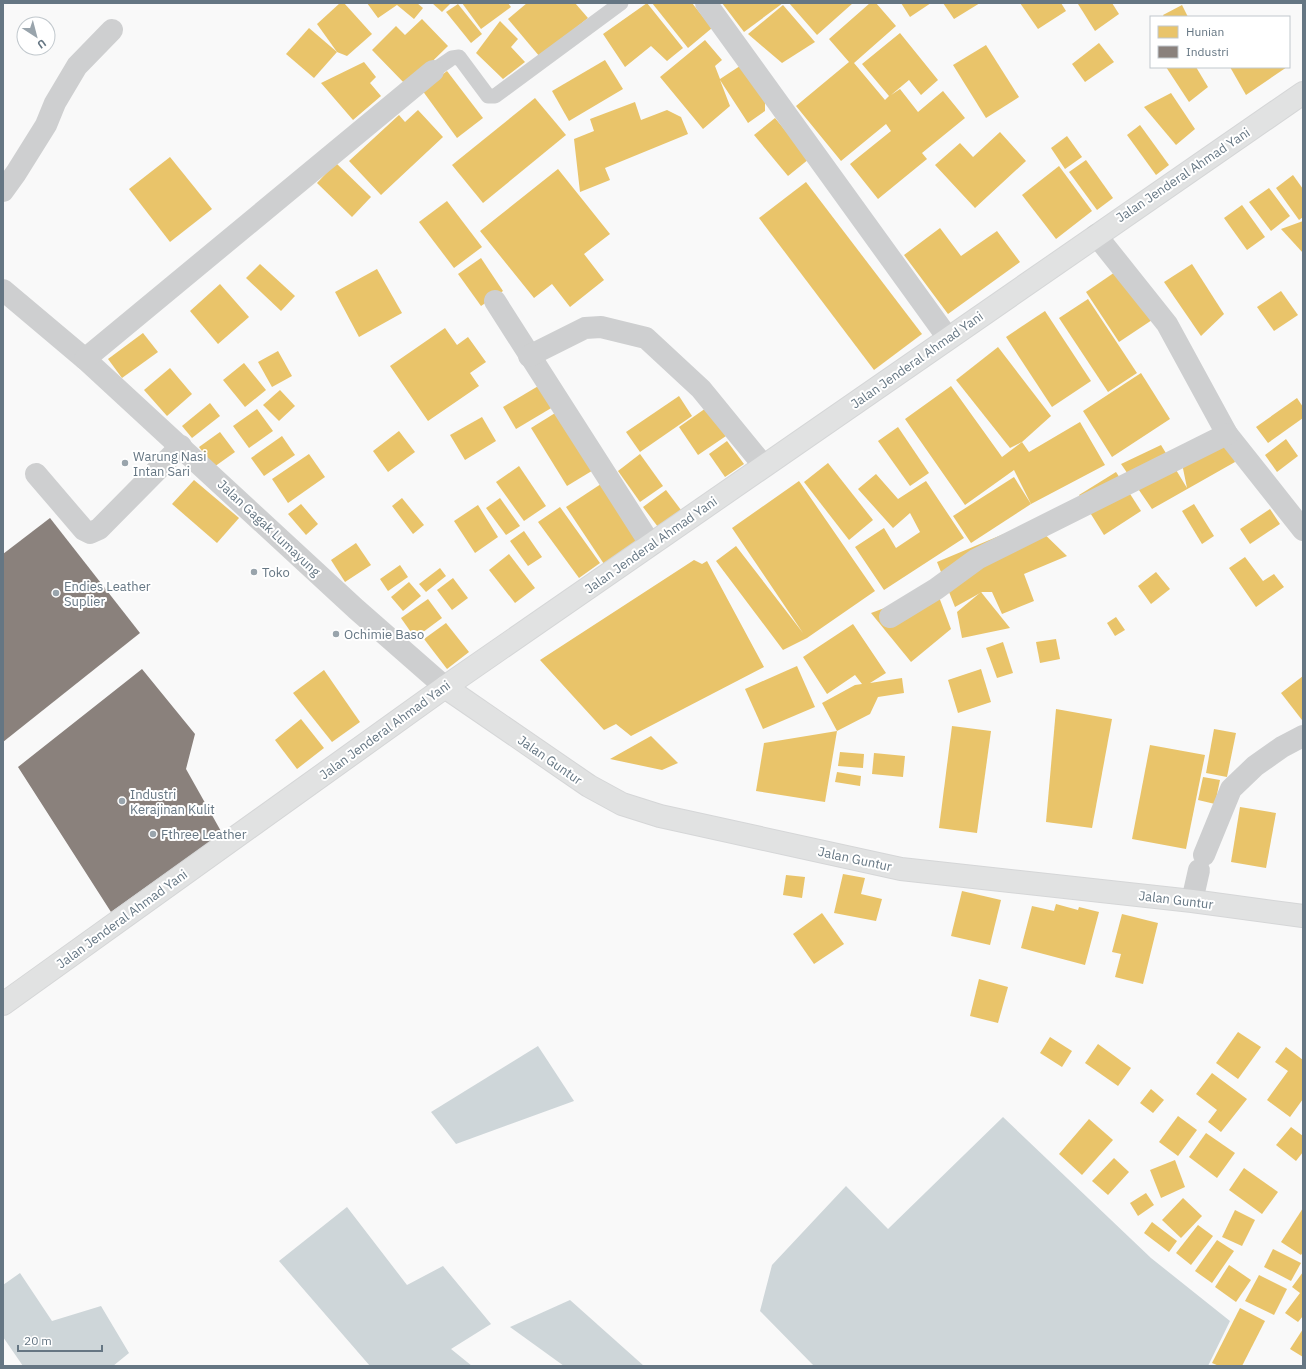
<svg xmlns="http://www.w3.org/2000/svg" width="1306" height="1369" font-family="'IBM Plex Sans',sans-serif">
  <rect width="100%" height="100%" fill="#f9f9f9"/>
  <g fill="#ced6d9">
    <path d="M538,1046L574,1101L456,1144L431,1112Z"/>
    <path d="M1003,1117L1151,1258L1230,1321L1208,1366H814L760,1311L772,1265L846,1186L888,1229Z"/>
    <path d="M347,1207L407,1285L443,1266L491,1324L451,1349L472,1366H370L279,1261Z"/>
    <path d="M20,1273L52,1321L101,1306L129,1353L113,1366H23L3,1337V1285Z"/>
    <path d="M570,1300L644,1366H564L510,1327Z"/>
  </g>
  <g fill="#e9c46a">
    <path d="M340,3H344L372,34L347,56L337,52L317,24Z"/>
    <path d="M367,3H417L423,8L414,19L397,5L378,18Z"/>
    <path d="M432,3H451L442,12Z"/>
    <path d="M462,3H508L511,7L481,29Z"/>
    <path d="M527,3H575L588,18L540,57L508,19Z"/>
    <path d="M647,3L683,48L667,61L651,46L625,67L603,34Z"/>
    <path d="M652,3H692L712,28L688,48Z"/>
    <path d="M722,3H783L744,32Z"/>
    <path d="M789,3H853L817,35Z"/>
    <path d="M870,3H876L896,26L854,63L885,100L889,96L862,64L900,33L938,80L921,95L909,80L891,95L900,89L918,112L943,91L965,118L922,153L927,159L878,199L850,164L891,131L886,124L841,161L796,106L849,62L829,39Z"/>
    <path d="M901,3H931L910,17Z"/>
    <path d="M943,3H980L954,19Z"/>
    <path d="M1020,3H1061L1066,11L1038,29Z"/>
    <path d="M1079,3H1112L1119,14L1095,31L1078,4Z"/>
    <path d="M458,4L482,34L471,43L446,12Z"/>
    <path d="M783,5L815,42L782,63L748,34Z"/>
    <path d="M1182,5L1188,17H1164L1163,15Z"/>
    <path d="M422,19L448,46L407,86L372,50L396,26L405,35Z"/>
    <path d="M500,21L518,39L511,47L525,62L503,79L476,53Z"/>
    <path d="M309,28L337,52L314,78L286,54Z"/>
    <path d="M705,40L722,60L715,66L720,79L743,64L765,99V111L748,123L720,80L730,106L703,129L660,77Z"/>
    <path d="M1099,43L1114,62L1085,82L1072,64Z"/>
    <path d="M986,45L1019,97L986,118L953,65Z"/>
    <path d="M605,60L623,89L569,121L552,91Z"/>
    <path d="M364,62L376,77L370,83L381,96L353,120L321,83Z"/>
    <path d="M1166,67H1196L1208,87L1189,102Z"/>
    <path d="M1230,67H1287L1246,95Z"/>
    <path d="M447,71L483,118L457,138L422,90Z"/>
    <path d="M1171,93L1195,129L1176,145L1144,107Z"/>
    <path d="M535,98L566,135L483,203L452,165Z"/>
    <path d="M635,102L641,120L667,110L681,117L688,134L605,168L610,180L580,192L574,139L594,131L590,119Z"/>
    <path d="M418,110L443,137L381,195L349,161L399,115L405,122Z"/>
    <path d="M775,118L809,159L788,176L754,135Z"/>
    <path d="M1140,125L1169,165L1156,175L1127,135Z"/>
    <path d="M1000,132L1026,161L975,208L935,165L960,143L973,157Z"/>
    <path d="M1067,136L1082,157L1065,169L1051,148Z"/>
    <path d="M170,157L212,209L170,242L129,189Z"/>
    <path d="M1086,160L1113,198L1097,210L1069,172Z"/>
    <path d="M336,163L371,197L352,217L317,183Z"/>
    <path d="M1059,166L1092,211L1056,239L1022,195Z"/>
    <path d="M558,169L610,234L584,254L604,280L570,307L552,284L534,298L480,231Z"/>
    <path d="M1293,175L1303,189V217L1299,220L1276,188Z"/>
    <path d="M806,182L922,334L874,370L759,218Z"/>
    <path d="M1269,188L1290,216L1271,231L1249,202Z"/>
    <path d="M447,201L482,247L454,268L419,222Z"/>
    <path d="M1242,205L1265,237L1247,250L1224,218Z"/>
    <path d="M1303,221V253L1281,229Z"/>
    <path d="M940,228L961,256L997,231L1020,262L948,314L904,255Z"/>
    <path d="M481,258L503,291L481,306L458,274Z"/>
    <path d="M260,264L295,296L281,311L246,278Z"/>
    <path d="M1192,264L1224,314L1201,336L1164,282Z"/>
    <path d="M377,269L402,313L359,337L335,292Z"/>
    <path d="M1118,270L1152,320L1119,342L1086,292Z"/>
    <path d="M220,284L249,317L218,344L190,311Z"/>
    <path d="M1281,291L1298,315L1274,331L1257,307Z"/>
    <path d="M1088,299L1137,373L1108,392L1059,318Z"/>
    <path d="M1045,311L1091,381L1052,407L1006,337Z"/>
    <path d="M445,328L457,345L468,337L486,362L470,373L479,386L428,421L390,366Z"/>
    <path d="M143,333L158,352L122,378L108,359Z"/>
    <path d="M998,347L1051,416L1022,442L1010,448L956,380Z"/>
    <path d="M278,351L292,376L272,387L258,362Z"/>
    <path d="M244,363L266,390L245,407L223,380Z"/>
    <path d="M170,368L192,394L167,416L144,390Z"/>
    <path d="M1141,373L1170,419L1112,457L1083,411Z"/>
    <path d="M540,385L553,407L516,429L503,407Z"/>
    <path d="M951,386L1002,457L1022,442L1029,452L1080,422L1105,465L1031,504L1014,470L965,505L905,419Z"/>
    <path d="M280,390L295,406L279,421L263,405Z"/>
    <path d="M679,396L692,416L640,452L626,432Z"/>
    <path d="M1297,398L1303,407V418L1268,443L1256,427Z"/>
    <path d="M210,403L220,416L192,438L182,426Z"/>
    <path d="M706,408L726,436L698,455L679,427Z"/>
    <path d="M257,409L273,431L249,448L233,426Z"/>
    <path d="M560,410L595,469L567,486L531,428Z"/>
    <path d="M482,417L496,441L465,460L450,435Z"/>
    <path d="M898,427L929,473L910,486L878,441Z"/>
    <path d="M1224,429L1235,462L1152,509L1121,464L1161,445L1187,488L1179,449Z"/>
    <path d="M399,431L415,452L388,472L373,451Z"/>
    <path d="M220,432L235,452L214,467L199,447Z"/>
    <path d="M282,436L295,455L264,476L251,458Z"/>
    <path d="M1286,439L1298,456L1277,472L1265,455Z"/>
    <path d="M727,441L744,464L725,477L709,454Z"/>
    <path d="M309,454L325,477L288,503L272,479Z"/>
    <path d="M640,454L663,486L640,502L618,471Z"/>
    <path d="M828,463L873,520L849,540L804,482Z"/>
    <path d="M519,466L546,506L524,521L496,482Z"/>
    <path d="M1116,472L1141,511L1104,535L1079,495Z"/>
    <path d="M876,474L898,499L926,481L964,538L884,590L855,547L884,528L896,548L920,532L910,513L893,528L858,489Z"/>
    <path d="M1014,477L1031,504L971,543L953,516Z"/>
    <path d="M194,480L239,518L217,543L172,504Z"/>
    <path d="M799,481L875,591L807,638L783,650L716,561L736,546L803,633L732,528Z"/>
    <path d="M604,482L643,541L606,567L566,507Z"/>
    <path d="M666,490L681,510L658,527L643,507Z"/>
    <path d="M402,498L424,525L413,534L392,506Z"/>
    <path d="M500,498L520,526L506,535L486,508Z"/>
    <path d="M301,504L318,524L306,535L288,514Z"/>
    <path d="M1194,504L1214,536L1202,544L1182,511Z"/>
    <path d="M478,505L498,537L475,553L454,521Z"/>
    <path d="M560,507L600,563L579,578L538,522Z"/>
    <path d="M1270,509L1280,524L1250,544L1240,529Z"/>
    <path d="M1032,522L1067,556L1024,574L1034,601L1002,614L992,592H982L955,607L937,562Z"/>
    <path d="M524,531L542,557L528,566L510,541Z"/>
    <path d="M356,543L371,565L345,582L331,560Z"/>
    <path d="M509,554L535,588L515,603L489,570Z"/>
    <path d="M1245,557L1263,581L1274,574L1284,587L1256,607L1229,568Z"/>
    <path d="M694,560L702,564L707,561L764,667L631,736L616,724L604,730L540,660Z"/>
    <path d="M400,565L408,577L388,591L380,579Z"/>
    <path d="M440,568L446,576L426,592L419,584Z"/>
    <path d="M1156,572L1170,589L1151,604L1138,586Z"/>
    <path d="M453,578L468,598L452,610L437,590Z"/>
    <path d="M409,582L421,596L403,611L391,597Z"/>
    <path d="M936,589L951,629L911,662L871,613Z"/>
    <path d="M981,592L1010,628L962,638L957,612Z"/>
    <path d="M428,599L442,618L415,638L401,618Z"/>
    <path d="M1116,617L1125,630L1115,636L1107,623Z"/>
    <path d="M446,623L469,652L447,669L424,639Z"/>
    <path d="M853,624L886,673L870,683L902,678L904,693L878,697L870,714L837,731L822,703L855,685L862,684L855,675L827,694L803,657Z"/>
    <path d="M1056,639L1060,659L1040,663L1036,642Z"/>
    <path d="M1003,642L1013,673L997,678L986,648Z"/>
    <path d="M797,666L815,707L763,729L745,689Z"/>
    <path d="M981,669L991,702L958,713L948,680Z"/>
    <path d="M324,670L360,722L332,742L293,693Z"/>
    <path d="M1303,676V719L1302,720L1281,693Z"/>
    <path d="M1056,709L1112,719L1092,828L1046,822Z"/>
    <path d="M301,719L324,748L297,769L275,740Z"/>
    <path d="M952,726L991,731L977,833L939,828Z"/>
    <path d="M1214,729L1236,733L1227,777L1206,773Z"/>
    <path d="M837,731L825,802L756,791L764,743Z"/>
    <path d="M651,736L678,763L662,770L610,759Z"/>
    <path d="M1150,745L1205,755L1186,849L1132,839Z"/>
    <path d="M840,752L864,754L863,768L838,766Z"/>
    <path d="M874,753L905,756L903,777L872,774Z"/>
    <path d="M837,772L861,776L860,786L835,782Z"/>
    <path d="M1203,777L1220,780L1215,804L1198,800Z"/>
    <path d="M1240,807L1276,813L1266,868L1231,862Z"/>
    <path d="M843,874L865,878L861,894L882,899L876,921L834,913Z"/>
    <path d="M786,875L805,877L802,898L783,895Z"/>
    <path d="M962,891L1001,900L990,945L951,936Z"/>
    <path d="M1056,904L1078,910L1079,907L1099,912L1085,965L1021,948L1032,906L1054,911Z"/>
    <path d="M822,913L844,944L814,964L793,934Z"/>
    <path d="M1122,914L1158,923L1143,984L1115,977L1121,954L1112,952Z"/>
    <path d="M979,979L1008,987L998,1023L970,1016Z"/>
    <path d="M1238,1032L1261,1047L1238,1079L1216,1063Z"/>
    <path d="M1050,1037L1072,1051L1062,1067L1040,1053Z"/>
    <path d="M1098,1044L1131,1068L1118,1086L1085,1063Z"/>
    <path d="M1286,1047L1303,1060V1099L1290,1117L1267,1100L1288,1071L1275,1062Z"/>
    <path d="M1212,1073L1247,1099L1221,1132L1208,1122L1217,1110L1196,1094Z"/>
    <path d="M1151,1089L1164,1100L1153,1113L1140,1103Z"/>
    <path d="M1178,1116L1197,1130L1178,1156L1159,1142Z"/>
    <path d="M1089,1119L1113,1140L1082,1175L1059,1154Z"/>
    <path d="M1291,1127L1303,1136V1152L1296,1161L1276,1145Z"/>
    <path d="M1206,1133L1235,1153L1217,1178L1189,1157Z"/>
    <path d="M1114,1158L1129,1172L1108,1195L1092,1181Z"/>
    <path d="M1175,1160L1185,1187L1161,1198L1150,1170Z"/>
    <path d="M1244,1168L1278,1192L1262,1214L1229,1190Z"/>
    <path d="M1146,1193L1154,1205L1138,1216L1130,1203Z"/>
    <path d="M1183,1198L1202,1216L1181,1238L1162,1220Z"/>
    <path d="M1303,1208V1252L1301,1255L1281,1242Z"/>
    <path d="M1235,1210L1255,1220L1242,1246L1222,1237Z"/>
    <path d="M1152,1222L1177,1241L1169,1252L1144,1233Z"/>
    <path d="M1198,1225L1213,1236L1191,1265L1176,1253Z"/>
    <path d="M1217,1240L1234,1251L1212,1283L1195,1271Z"/>
    <path d="M1273,1249L1301,1263L1291,1281L1264,1267Z"/>
    <path d="M1229,1265L1251,1280L1236,1302L1215,1287Z"/>
    <path d="M1303,1272V1316L1298,1322L1285,1313L1300,1293L1292,1287Z"/>
    <path d="M1259,1275L1287,1289L1274,1315L1245,1301Z"/>
    <path d="M1240,1308L1265,1321L1242,1366H1219L1212,1363Z"/>
    <path d="M1303,1329V1357L1290,1349Z"/>
  </g>
  <g fill="#8a817c">
    <path d="M50,518L140,633L3,742V554Z"/>
    <path d="M142,669L195,734L186,769L222,833L111,912L18,767Z"/>
  </g>
  <g fill="none" stroke-linecap="round" stroke-linejoin="round">
    <defs>
      <g id="secondary">
        <path d="M445,687L589,786L622,804L660,816L901,869L1192,901L1303,916"/>
        <path d="M3,1004L445,687L1303,93"/>
      </g>
    </defs>
    <use href="#secondary" stroke="#d5d6d7" stroke-width="24"/>
    <path stroke="#cecfd0" stroke-width="15" d="M433,71L452,58L459,57L488,96H495L621,3"/>
    <g stroke="#cecfd0" stroke-width="22">
      <path d="M706,3L948,338"/>
      <path d="M3,191L16,173L46,125L55,103L77,66L112,30"/>
      <path d="M1096,235L1167,324L1227,434L1303,530"/>
      <path d="M3,290L85,359L356,609L445,687"/>
      <path d="M495,301L651,545"/>
      <path d="M529,356L585,328L601,327L646,338L701,389L764,466"/>
      <path d="M85,359L433,71"/>
      <path d="M36,474L84,530L90,533L99,529L181,446"/>
      <path d="M890,617L936,589L977,559L1227,434"/>
      <path d="M1204,855L1231,789L1255,766L1282,747L1303,736"/>
      <path d="M1192,901L1199,870"/>
    </g>
    <use href="#secondary" stroke="#e1e2e2" stroke-width="22"/>
  </g>
  <g fill="#99a4ac" stroke="#fff" stroke-width="1.5">
    <circle cx="125" cy="463" r="4"/>
    <circle cx="254" cy="572" r="4"/>
    <circle cx="56" cy="593" r="4"/>
    <circle cx="336" cy="634" r="4"/>
    <circle cx="122" cy="801" r="4"/>
    <circle cx="153" cy="834" r="4"/>
  </g>
  <g text-anchor="middle" dominant-baseline="central" stroke-width="4" stroke-linejoin="round" paint-order="stroke">
    <g font-size="13" fill="#657683" stroke="#fff">
      <text transform="translate(1183 175) rotate(-34)">Jalan Jenderal Ahmad Yani</text>
      <text transform="translate(917 360) rotate(-35)">Jalan Jenderal Ahmad Yani</text>
      <text transform="translate(269 528) rotate(43)">Jalan Gagak Lumayung</text>
      <text transform="translate(651 545) rotate(-35)">Jalan Jenderal Ahmad Yani</text>
      <text transform="translate(385 730) rotate(-36)">Jalan Jenderal Ahmad Yani</text>
      <text transform="translate(550 760) rotate(35)">Jalan Guntur</text>
      <text transform="translate(855 859) rotate(12)">Jalan Guntur</text>
      <text transform="translate(1176 900) rotate(7)">Jalan Guntur</text>
      <text transform="translate(122 919) rotate(-36)">Jalan Jenderal Ahmad Yani</text>
    </g>
    <g font-size="13" fill="#657683" stroke="#fff" text-anchor="start">
      <text x="133" y="456">Warung Nasi<tspan x="133" dy="15">Intan Sari</tspan></text>
      <text x="262" y="572">Toko</text>
      <text x="64" y="586">Endies Leather<tspan x="64" dy="15">Suplier</tspan></text>
      <text x="344" y="634">Ochimie Baso</text>
      <text x="130" y="794">Industri<tspan x="130" dy="15">Kerajinan Kulit</tspan></text>
      <text x="161" y="834">Fthree Leather</text>
    </g>
  </g>
  <rect width="1306" height="1369" fill="none" stroke="#657683" stroke-width="8"/>
  <rect x="1150" y="16" width="140" height="52" fill="#ffffff" stroke="#c1c8cd"/>
  <rect x="1158" y="26" width="20" height="12" fill="#e9c46a" stroke="#c1c8cd"/>
  <text x="1186" y="36" font-size="12" fill="#657683">Hunian</text>
  <rect x="1158" y="46" width="20" height="12" fill="#8a817c" stroke="#c1c8cd"/>
  <text x="1186" y="56" font-size="12" fill="#657683">Industri</text>
  <g transform="translate(36 36) rotate(144)"><circle r="19" fill="#ffffff" stroke="#c1c8cd"/>
  <path d="M0-3L7 15L0 10L-7 15Z" fill="#99a4ac"/>
  <text y="-6" font-size="11" font-weight="bold" text-anchor="middle" fill="#657683">U</text>
  </g>
  <path d="M18 1345v6h84v-6" fill="none" stroke="#657683" stroke-width="2"/>
  <text x="24" y="1345" font-size="12" fill="#657683" stroke="#ffffff" stroke-width="3" paint-order="stroke">20 m</text>
</svg>
